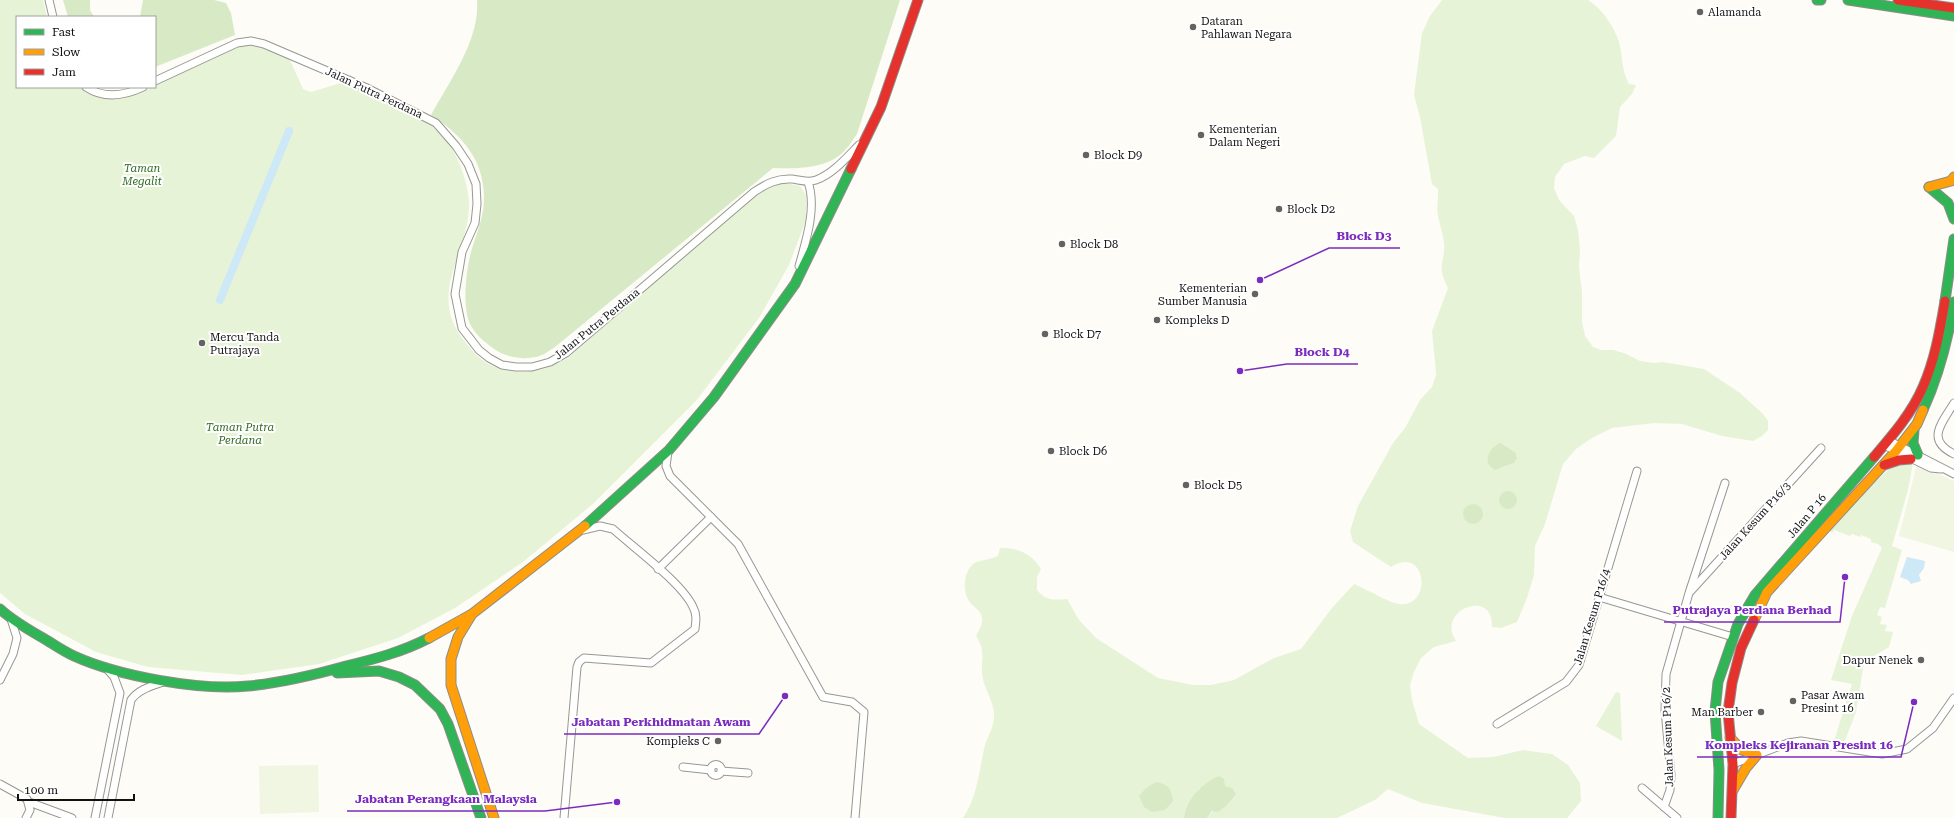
<svg xmlns="http://www.w3.org/2000/svg" width="1954" height="818" font-family="'Roboto Serif',serif">
  <rect width="100%" height="100%" fill="#fdfcf7"/>
  <g fill="#e7f3d7" fill-rule="evenodd">
    <path d="M0,0H43L47,17H17V87H81C95,98 118,99 135,94C142,92 147,87 155,87V84L228,49L242,44H253L269,48L284,54L290,60L303,89L311,92L341,83L353,84C371,94 389,103 407,112C417,117 428,121 436,128C445,135 452,148 457,158C463,171 468,187 469,201C471,252 424,293 466,343C473,352 482,362 493,366C521,377 542,371 568,358L756,193L780,182L800,186L806,195V220L789,265L759,318L696,401L594,503L523,562L455,608L398,638L319,664L242,675L148,667L96,652L25,614L0,593Z"/>
    <path d="M1442,0H1588C1602,9 1614,26 1619,42C1623,56 1621,70 1629,84L1636,85L1632,94L1620,107L1616,136L1594,158L1585,156L1564,164L1555,177L1554,188L1559,200L1574,216L1578,230L1580,250L1579,267L1582,292V322L1585,336L1593,347L1601,350H1613L1624,353L1640,361L1654,363L1663,362L1704,369L1740,393L1762,413L1768,421V430L1762,436L1753,441L1722,436L1682,424L1655,423L1612,428L1592,438L1576,449L1563,464L1545,524L1535,546L1534,575L1527,598L1517,622L1501,628L1492,627C1494,587 1435,610 1456,641L1434,647L1421,658L1414,672L1410,685L1412,700L1419,724L1468,758L1493,757L1523,750L1552,754L1568,765L1580,783L1581,801L1567,818H1505L1422,803L1388,789L1375,800L1337,818H1207L1213,811L1200,788C1193,799 1185,804 1184,818H963C977,797 979,773 984,749C987,736 995,727 994,714C993,698 983,688 982,673C981,657 986,650 976,636C979,630 983,624 982,618C981,610 973,607 969,601C962,591 964,573 972,565C976,560 990,560 998,556L1000,548C1016,547 1033,554 1041,569L1037,577V590C1046,601 1053,600 1067,599L1079,620L1096,638L1158,678L1193,685H1211L1234,680L1274,658L1301,649L1332,608L1354,584C1364,588 1392,604 1399,604C1433,608 1427,544 1391,567L1353,542L1350,531L1358,506L1393,443L1405,428L1420,400L1432,387L1436,375L1435,362L1432,331L1448,288C1436,264 1445,265 1444,243C1443,234 1440,225 1438,216C1436,207 1439,198 1438,189L1432,184L1420,117L1414,95L1422,33L1430,16ZM1508,448L1515,452L1514,463L1501,468Z"/>
    <path d="M1913,463L1908,490L1892,546L1902,550L1885,608L1880,607L1877,615L1882,617L1880,624L1887,625L1885,631L1893,632L1889,647L1864,662L1856,712L1844,743L1834,741L1852,684L1831,680L1852,616L1882,548L1878,544L1871,542V539L1861,535L1860,537L1852,534L1850,536L1834,530L1833,533L1829,531L1836,520L1893,465Z"/>
    <path d="M1616,692L1620,693L1622,741L1596,726Z"/>
  </g>
  <g fill="#d8eac5">
    <path d="M63,0H90V10L94,17H68Z"/>
    <path d="M143,0H214L226,3L231,13L235,35L155,67V17H140Z"/>
    <path d="M477,0H900L857,134C853,139 850,145 846,149C830,169 796,169 773,168L555,347C549,351 542,356 536,357C522,360 504,357 493,348C483,341 476,335 470,324C462,307 466,270 471,252C478,228 487,212 483,185C479,153 456,131 431,115C450,80 480,40 477,0Z"/>
    <path d="M1500,443L1515,452L1517,458L1514,463L1495,470C1481,463 1489,448 1500,443Z"/>
    <circle cx="1508" cy="500" r="9"/>
    <circle cx="1473" cy="514" r="10"/>
    <path d="M1219,776L1224,779L1225,786L1232,788L1236,794L1226,806L1218,812L1212,811L1207,818H1184C1186,800 1202,783 1219,776Z"/>
    <path d="M1156,782C1169,784 1171,789 1173,801L1165,810L1152,812L1144,807L1139,796L1146,788Z"/>
  </g>
  <g fill="#f0f6e1">
    <path d="M1917,464L1954,481V552L1899,536Z"/>
    <path d="M318,765L319,812L260,814L259,766Z"/>
  </g>
  <path fill="#cde8f7" d="M1907,557L1925,561L1924,568L1919,575L1921,581L1911,584L1908,580L1900,577Z"/>
  <g fill="none" stroke-linecap="round" stroke-linejoin="round">
    <path stroke="#cde8f7" stroke-width="8" d="M220,300L289,131"/>
    <defs>
      <g id="street">
        <path d="M49,0L53,17"/>
        <path d="M155,81L237,43L251,41L264,44L367,88L436,123L456,146L468,164L476,184L477,204L475,223L462,252L455,294L462,328L479,350L489,358L502,365L516,367H532L550,362L566,353L754,192C766,184 777,178 792,179C800,180 807,183 816,180C833,174 847,157 859,145"/>
        <path d="M86,87C104,99 124,96 143,87"/>
        <path d="M799,266C806,241 817,207 808,182"/>
        <path d="M1954,403C1942,423 1925,440 1954,454"/>
        <path d="M1888,440L1954,474"/>
        <path d="M1884,445L1931,468L1941,469"/>
        <path d="M668,452L666,466L670,476L738,544L823,697L852,702L864,712L855,818"/>
        <path d="M658,569L711,517"/>
        <path d="M1690,592L1821,448"/>
        <path d="M1599,597L1733,637"/>
        <path d="M0,680L13,654L17,638L11,619"/>
        <path d="M1497,724L1566,682L1579,665L1637,471"/>
        <path d="M1733,764L1788,743L1801,741L1882,754L1907,749L1933,728L1954,698"/>
        <circle cx="716" cy="770" r="5.5"/>
        <path d="M683,767L711,770"/>
        <path d="M721,771L748,773"/>
        <path d="M0,784L27,799L30,810L26,818"/>
        <path d="M1642,788L1677,818"/>
        <path d="M29,802L72,818"/>
        <path d="M1664,807L1670,790L1671,775L1665,710L1666,674L1689,593L1725,483"/>
        <path d="M95,818L120,693L114,677L107,669"/>
        <path d="M108,818L131,700C139,689 152,686 163,682"/>
        <path d="M564,818L577,667L579,662L584,658L651,663L695,629C696,621 697,614 693,607C682,583 634,548 613,529L600,526L583,530"/>
      </g>
      <g id="fast">
        <path d="M1817,0H1821"/>
        <path d="M1848,0L1954,16"/>
        <path d="M1929,187L1948,203L1954,219"/>
        <path d="M1945,301L1954,239"/>
        <path d="M1923,410C1939,375 1948,340 1954,302"/>
        <path d="M1914,430L1913,443L1918,455"/>
        <path d="M585,526L669,450L714,397L795,284L851,169"/>
        <path d="M0,609C14,622 31,631 48,641C56,646 65,652 74,656C118,676 200,691 248,686C281,683 314,675 346,666C375,659 402,652 429,638"/>
        <path d="M337,673L379,671L399,677L415,685L440,709L448,724L481,818"/>
        <path d="M1718,818L1719,770L1715,711L1718,682L1738,624L1755,595L1874,457"/>
      </g>
      <g id="slow">
        <path d="M1929,187L1951,181L1954,177"/>
        <path d="M472,614L458,637L451,659V685L494,818"/>
        <path d="M1754,620L1767,592L1896,451L1917,424L1923,410"/>
        <path d="M429,638L472,614L585,526"/>
        <path d="M1730,738L1742,750L1757,755L1746,768L1733,790"/>
      </g>
      <g id="jam">
        <path d="M1898,0L1954,8"/>
        <path d="M851,169L881,107L918,0"/>
        <path d="M1874,457C1892,436 1912,413 1923,387C1935,360 1940,330 1945,301"/>
        <path d="M1884,465L1899,460L1911,459"/>
        <path d="M1731,818L1733,764L1728,712L1732,683L1741,648L1754,620"/>
      </g>
    </defs>
    <use href="#street" stroke="#979795" stroke-width="9"/>
    <use href="#fast" stroke="#8e8d8b" stroke-width="11"/>
    <use href="#slow" stroke="#8e8d8b" stroke-width="11"/>
    <use href="#jam" stroke="#8e8d8b" stroke-width="11"/>
    <use href="#street" stroke="#fffffe" stroke-width="7"/>
    <use href="#fast" stroke="#30b455" stroke-width="9"/>
    <use href="#slow" stroke="#ff9f0a" stroke-width="9"/>
    <use href="#jam" stroke="#e5322d" stroke-width="9"/>
  </g>
  <g fill="#646362" stroke="#fff" stroke-width="1.5">
    <circle cx="1700" cy="12" r="4"/>
    <circle cx="1193" cy="27" r="4"/>
    <circle cx="1201" cy="135" r="4"/>
    <circle cx="1086" cy="155" r="4"/>
    <circle cx="1279" cy="209" r="4"/>
    <circle cx="1062" cy="244" r="4"/>
    <circle cx="1255" cy="294" r="4"/>
    <circle cx="1157" cy="320" r="4"/>
    <circle cx="1045" cy="334" r="4"/>
    <circle cx="202" cy="343" r="4"/>
    <circle cx="1051" cy="451" r="4"/>
    <circle cx="1186" cy="485" r="4"/>
    <circle cx="1921" cy="660" r="4"/>
    <circle cx="1793" cy="701" r="4"/>
    <circle cx="1761" cy="712" r="4"/>
    <circle cx="718" cy="741" r="4"/>
  </g>
  <g text-anchor="middle" dominant-baseline="central" stroke-width="4" stroke-linejoin="round" paint-order="stroke">
    <g font-size="11" fill="#111" stroke="#fff" text-anchor="start">
      <text x="1708" y="12">Alamanda</text>
      <text x="1201" y="21">Dataran<tspan x="1201" dy="13">Pahlawan Negara</tspan></text>
      <text x="1209" y="129">Kementerian<tspan x="1209" dy="13">Dalam Negeri</tspan></text>
      <text x="1094" y="155">Block D9</text>
      <text x="1287" y="209">Block D2</text>
      <text x="1070" y="244">Block D8</text>
      <text x="1247" y="288" text-anchor="end">Kementerian<tspan x="1247" dy="13">Sumber Manusia</tspan></text>
      <text x="1165" y="320">Kompleks D</text>
      <text x="1053" y="334">Block D7</text>
      <text x="210" y="337">Mercu Tanda<tspan x="210" dy="13">Putrajaya</tspan></text>
      <text x="1059" y="451">Block D6</text>
      <text x="1194" y="485">Block D5</text>
      <text x="1913" y="660" text-anchor="end">Dapur Nenek</text>
      <text x="1801" y="695">Pasar Awam<tspan x="1801" dy="13">Presint 16</tspan></text>
      <text x="1753" y="712" text-anchor="end">Man Barber</text>
      <text x="710" y="741" text-anchor="end">Kompleks C</text>
    </g>
    <g font-size="11" fill="#111" stroke="#fff">
      <text transform="translate(374 93) rotate(25)">Jalan Putra Perdana</text>
      <text transform="translate(597 324) rotate(-39)">Jalan Putra Perdana</text>
      <text transform="translate(1807 516) rotate(-50)">Jalan P 16</text>
      <text transform="translate(1755 521) rotate(-48)">Jalan Kesum P16/3</text>
      <text transform="translate(1592 617) rotate(-73)">Jalan Kesum P16/4</text>
      <text transform="translate(1668 737) rotate(-92)">Jalan Kesum P16/2</text>
    </g>
    <g font-size="11" font-style="italic" fill="#2f6b1f" stroke="#fff">
      <text x="142" y="168">Taman<tspan x="142" dy="13">Megalit</tspan></text>
      <text x="240" y="427">Taman Putra<tspan x="240" dy="13">Perdana</tspan></text>
    </g>
  </g>
  <path fill="none" stroke="#7b2cbf" stroke-width="1.5" d="M1260 280L1329 248H1400M1240 371L1287 364H1358M1845 577L1840 622H1664M785 696L759 734H564M1914 702L1901 757H1697M617 802L545 811H347"/>
  <g fill="#7b2cbf" stroke="#fff" stroke-width="1.5">
    <circle cx="1260" cy="280" r="4"/>
    <circle cx="1240" cy="371" r="4"/>
    <circle cx="1845" cy="577" r="4"/>
    <circle cx="785" cy="696" r="4"/>
    <circle cx="1914" cy="702" r="4"/>
    <circle cx="617" cy="802" r="4"/>
  </g>
  <g font-size="12" text-anchor="middle" font-weight="bold" fill="#7b2cbf" stroke="#fff" stroke-width="4" stroke-linejoin="round" paint-order="stroke">
    <text x="1364" y="240">Block D3</text>
    <text x="1322" y="356">Block D4</text>
    <text x="1752" y="614">Putrajaya Perdana Berhad</text>
    <text x="661" y="726">Jabatan Perkhidmatan Awam</text>
    <text x="1799" y="749">Kompleks Kejiranan Presint 16</text>
    <text x="446" y="803">Jabatan Perangkaan Malaysia</text>
  </g>
  <rect x="16" y="16" width="140" height="72" fill="#ffffff" stroke="#a0a0a0"/>
  <rect x="24" y="29" width="20" height="6" fill="#30b455" stroke="#a0a0a0"/>
  <text x="52" y="36" font-size="12" fill="#111111">Fast</text>
  <rect x="24" y="49" width="20" height="6" fill="#ff9f0a" stroke="#a0a0a0"/>
  <text x="52" y="56" font-size="12" fill="#111111">Slow</text>
  <rect x="24" y="69" width="20" height="6" fill="#e5322d" stroke="#a0a0a0"/>
  <text x="52" y="76" font-size="12" fill="#111111">Jam</text>
  <path d="M18 794v6h116v-6" fill="none" stroke="#111111" stroke-width="2"/>
  <text x="24" y="794" font-size="12" fill="#111111" stroke="#ffffff" stroke-width="3" paint-order="stroke">100 m</text>
</svg>
